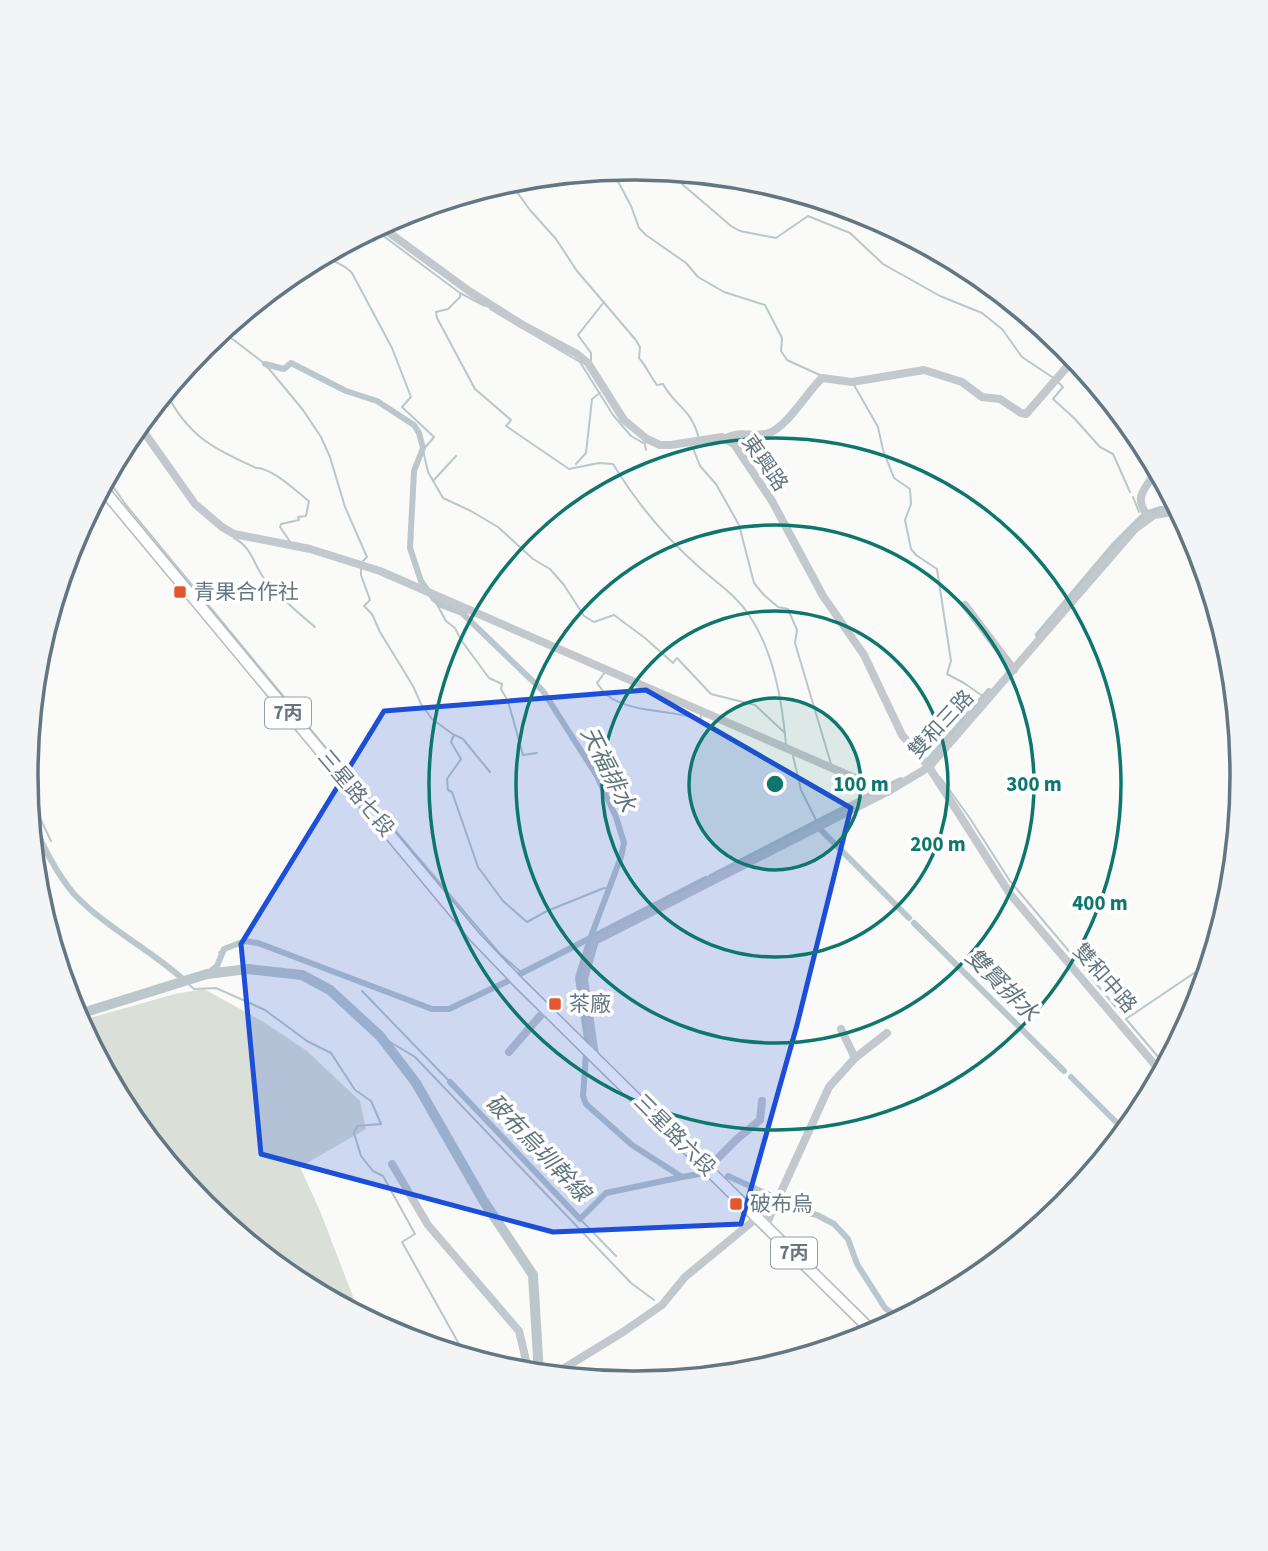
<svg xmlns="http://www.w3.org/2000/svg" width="1268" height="1551" font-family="'Source Sans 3','Noto Sans TC',sans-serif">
  <rect width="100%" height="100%" fill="#fafaf8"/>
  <path fill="#dadfd7" d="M204,989L262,1021L307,1051L360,1101L366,1129L300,1167L320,1211L357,1307L365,1317L296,1281L204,1205L128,1113L79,1021L175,994Z"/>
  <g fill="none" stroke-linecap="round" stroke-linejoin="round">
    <g stroke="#bbc7cb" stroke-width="2">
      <path d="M612,170L631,206L639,228L646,235L686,263L698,277L724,292L765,305L782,338L781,351L787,360L822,376"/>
      <path d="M677,172L682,184L731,226L740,231L776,238L808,216L850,233L883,264L940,296L982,313L1002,329L1022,357L1052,377"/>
      <path d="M509,181L530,210L556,239L577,271L635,339L640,347L639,358C647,367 650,376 657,385L663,384C676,408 691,407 699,439"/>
      <path d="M374,229L460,293L485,306"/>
      <path d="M325,255C334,263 344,264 352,273L392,348L411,397L402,407L434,437L423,450L428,472L443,498L471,511L498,527L533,559L550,569L564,585L584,616L594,622L614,615L645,638L673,663L677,658L711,694L755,705L785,733"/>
      <path d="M460,293V297L448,309L436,312L437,318L475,389L511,420L506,426L569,469L599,463L613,464C636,502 666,538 699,567C717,583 736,595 749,615C774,652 782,701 786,744"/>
      <path d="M490,309L580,362L613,415L631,436L645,444"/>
      <path d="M222,331L265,364L303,410L321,437L330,457L345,507L367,557L362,562"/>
      <path d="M591,361V353L578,335L604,302"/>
      <path d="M1059,383L1063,387L1053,399L1074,418L1100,447L1113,454L1130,492"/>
      <path d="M854,385L878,427L883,450L894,478L910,489L911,504L905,520L911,549L916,555L937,569L951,661L947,674L964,683L984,697"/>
      <path d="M166,393C190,438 212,447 256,468C271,467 297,492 309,501L306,516L298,517L299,520L281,524L280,527L291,543"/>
      <path d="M644,440L646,450"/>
      <path d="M699,444L693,448L700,466L716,484L739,525L754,583L764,595L778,607L788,609L797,630L795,643L831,764"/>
      <path d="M576,464L586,453L592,399L600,393"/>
      <path d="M107,478L126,505L354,782L500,954L522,973"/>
      <path d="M433,481L456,456"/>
      <path d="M1133,497L1139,512"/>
      <path d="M234,538C253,548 253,565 266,581C281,598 297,612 315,627"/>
      <path d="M361,568V575L370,600L364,606L372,614L380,632L413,686L421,704L432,719L454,735L451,742L461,759L447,779L448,790L452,792L478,867L503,901L527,922L547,911L604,888L609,889"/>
      <path d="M434,599L446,621L455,628L461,640L489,678L502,684L501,689L508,701L523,755L537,753"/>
      <path d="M605,672L597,683C600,687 604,693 608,696C634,714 672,709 700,720L701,716"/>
      <path d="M455,735L463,739L490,772"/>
      <path d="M793,756L801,790L816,820"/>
      <path d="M940,777L969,817L1010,881L1120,1012"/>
      <path d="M28,793L51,841"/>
      <path d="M1205,951L1207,950L1211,956"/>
      <path d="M219,952L221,954"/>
      <path d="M1203,955L1206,953"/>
      <path d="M185,981L194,989L216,988L265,1010L307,1041L331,1053L355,1090L371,1101L381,1124L357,1126L354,1133L361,1156L373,1171L383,1176L415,1234L402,1242L464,1353L461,1355"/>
      <path d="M362,991L450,1082"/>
      <path d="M380,1036L415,1057L631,1283L654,1300"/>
      <path d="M1165,1065L1126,1019L1209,963"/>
      <path d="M580,1219L616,1256"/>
    </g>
    <g stroke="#bbc7cb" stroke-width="6">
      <path d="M265,364L284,369L291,363L346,391L377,401L414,425L419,433L423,448L414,471L410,548L421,581L434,599L441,605L462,613L543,691L597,776L616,817L624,843L621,857L590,939L578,978L587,1039L583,1096L586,1104L632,1145L682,1177L705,1173"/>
      <path d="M1148,513L1160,509H1174"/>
      <path d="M1038,635L1115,544L1142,517"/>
      <path d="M928,761L989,691"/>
      <path d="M884,788L901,780"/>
      <path d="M31,819C43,845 55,872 74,894C106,928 150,949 185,981"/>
      <path d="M820,829L909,918"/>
      <path d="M711,877L878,791"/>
      <path d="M914,923L1064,1071"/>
      <path d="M1206,953L1214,948"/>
      <path d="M207,974L217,966L224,949L245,941L258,943L432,1009H449L508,981"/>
      <path d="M520,974L706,879"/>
      <path d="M1071,1077L1125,1131"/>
      <path d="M450,1082L580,1219L606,1193L682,1177"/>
      <path d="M728,1176L776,1198L788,1208L817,1215L834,1224L848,1239L857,1264L885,1308L900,1319"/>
    </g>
    <path stroke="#bbc7cb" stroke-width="10" d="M76,1015L207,974L248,969L302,975L330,990L380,1036L416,1083L483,1200L533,1275L539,1374"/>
    <defs>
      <path id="major" d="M102,488L475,937L518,982L874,1333"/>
    </defs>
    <use href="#major" stroke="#b5babe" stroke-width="13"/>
    <g stroke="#c3c8cc" stroke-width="8">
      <path d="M380,226L469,291L521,324L577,354L588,363L624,420L647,439L660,445H671L722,437L734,444L772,501L823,596L864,655L902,735L929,767L1010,894L1161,1072"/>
      <path d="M139,425L195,504L222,527L234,534L310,549L380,571L887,792"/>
      <path d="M726,438C740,430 754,438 769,433C787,427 807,392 822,378L852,382L924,370L962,382L982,397L1000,399L1021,413L1026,414L1073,360H1076"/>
      <path d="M1149,517C1132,498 1145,488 1157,471"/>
      <path d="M965,605L1014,670"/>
      <path d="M841,1029L855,1058"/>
      <path d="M509,1052L546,1009"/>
      <path d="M595,1056L584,979L595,941L887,792L929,767L1135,529L1154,515L1179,511"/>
      <path d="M392,1164L428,1225L519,1331L529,1373"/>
      <path d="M708,1168L737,1139L760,1120L762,1101"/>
      <path d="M766,1225L829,1087L855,1058L887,1033"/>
      <path d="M553,1375L623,1332L662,1305L685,1277L758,1217"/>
    </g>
    <use href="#major" stroke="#fff" stroke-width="10"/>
  </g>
  <path fill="#1d4ed8" fill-opacity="0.2" stroke="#1d4ed8" stroke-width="5" stroke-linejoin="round" d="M646,690L851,808L797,1025L741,1224L553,1232L261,1154L241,944L384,711Z"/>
  <circle cx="775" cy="784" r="86" fill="#0f766e" fill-opacity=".12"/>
  <g fill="none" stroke="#0f766e" stroke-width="3.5">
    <circle cx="775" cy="784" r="86"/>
    <circle cx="775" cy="784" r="173"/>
    <circle cx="775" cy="784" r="259"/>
    <circle cx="775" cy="784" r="346"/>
  </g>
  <g fill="#e4572e" stroke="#fff" stroke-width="2.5">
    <rect x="173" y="585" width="14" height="14" rx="3.5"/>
    <rect x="548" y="997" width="14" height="14" rx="3.5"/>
    <rect x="729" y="1197" width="14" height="14" rx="3.5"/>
  </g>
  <g text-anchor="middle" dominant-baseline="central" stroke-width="7" stroke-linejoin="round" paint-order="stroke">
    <g fill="#fff" stroke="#939fa8" stroke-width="2">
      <rect x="265" y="697.5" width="46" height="31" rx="5"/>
      <rect x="771" y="1237.5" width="46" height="31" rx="5"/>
    </g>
    <g font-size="19" font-weight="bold" fill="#657683">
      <text x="288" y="713">7丙</text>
      <text x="794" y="1253">7丙</text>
    </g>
    <g font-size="21" fill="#657683" stroke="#fff">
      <text transform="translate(765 463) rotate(55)">東興路</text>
      <text transform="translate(941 724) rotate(-47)">雙和三路</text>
      <text transform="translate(356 793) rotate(50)">三星路七段</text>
      <text transform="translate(1105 978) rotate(49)">雙和中路</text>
      <text transform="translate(675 1135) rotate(45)">三星路六段</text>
    </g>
    <g font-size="21" fill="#657683" stroke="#fff" text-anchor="start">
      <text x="194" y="592">青果合作社</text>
      <text x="569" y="1004">茶廠</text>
      <text x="750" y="1204">破布烏</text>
    </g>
    <g font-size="23" font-style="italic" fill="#60757c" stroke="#fff">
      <text transform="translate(608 769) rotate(63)">天福排水</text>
      <text transform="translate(1002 985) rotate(45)">雙賢排水</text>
      <text transform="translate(538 1148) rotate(46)">破布烏圳幹線</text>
    </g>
  </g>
  <path d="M0 0H1268V1551H0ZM633 180H635A595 595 0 0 1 1230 775V776A595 595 0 0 1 635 1371H633A595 595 0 0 1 38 776V775A595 595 0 0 1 633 180Z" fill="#f3f4f5" fill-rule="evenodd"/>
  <path fill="none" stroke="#657683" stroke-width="3.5" d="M633 180H635A595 595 0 0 1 1230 775V776A595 595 0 0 1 635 1371H633A595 595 0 0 1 38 776V775A595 595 0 0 1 633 180Z"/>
  <circle cx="775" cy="784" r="10" fill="#0f766e" stroke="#fff" stroke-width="3.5"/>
  <g font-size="21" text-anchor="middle" font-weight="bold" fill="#0f766e" stroke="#fff" stroke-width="7" stroke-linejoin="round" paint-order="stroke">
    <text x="861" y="791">100 m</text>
    <text x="1034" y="791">300 m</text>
    <text x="938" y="851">200 m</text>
    <text x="1100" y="910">400 m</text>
  </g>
</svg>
